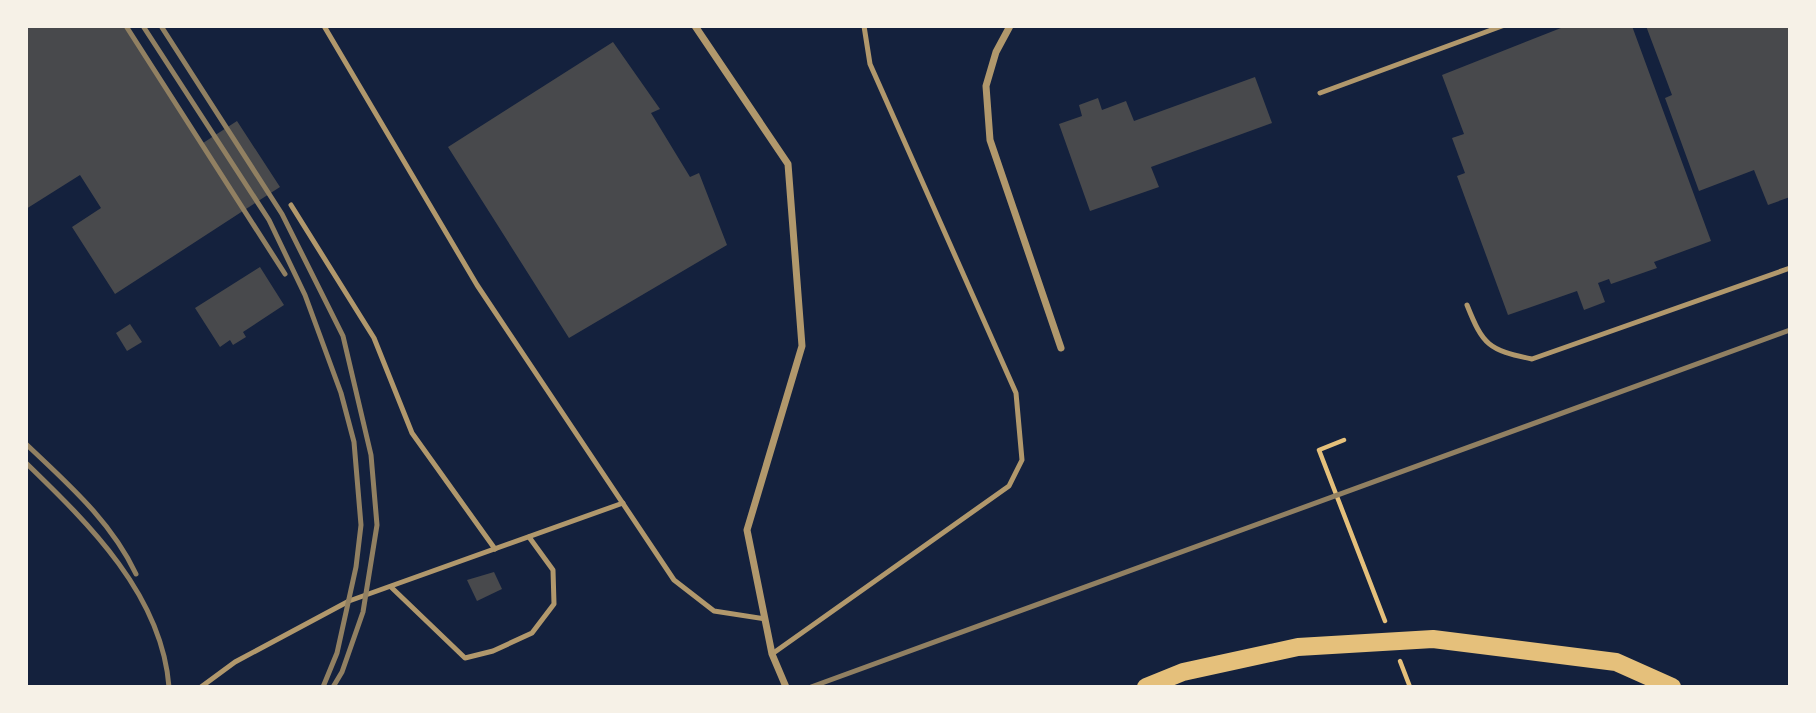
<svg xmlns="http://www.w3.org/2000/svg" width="1816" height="713" font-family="'Open Sans',sans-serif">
  <rect width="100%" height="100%" fill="#14213d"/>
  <g fill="#48494c">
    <path d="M26,26H127L203,143L237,121L280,187L115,294L72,227L101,208L80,175L26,209Z"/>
    <path d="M1566,26H1632L1711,241L1654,262L1657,268L1611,284L1609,279L1598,283L1605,302L1584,310L1577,291L1508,315L1457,176L1465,173L1452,138L1464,134L1442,75Z"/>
    <path d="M1646,26H1790V197L1768,205L1754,170L1699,191L1665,98L1672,95Z"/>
    <path d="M613,42L660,109L651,113L690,177L699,173L727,245L569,338L448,147Z"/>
    <path d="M1255,77L1272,123L1151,167L1159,187L1090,211L1059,124L1082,116L1079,105L1098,98L1102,110L1126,101L1134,121Z"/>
    <path d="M260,267L284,305L243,332L246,337L233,345L230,340L220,347L195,308Z"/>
    <path d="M130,324L142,342L127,351L116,333Z"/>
    <path d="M494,572L502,589L477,601L467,580Z"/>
  </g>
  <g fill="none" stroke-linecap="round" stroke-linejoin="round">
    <g stroke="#e5c07b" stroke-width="4.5">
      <path d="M1344,440L1319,450L1385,621"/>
      <path d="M1400,661L1410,687"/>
    </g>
    <g stroke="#b1986c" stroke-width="5">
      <path d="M324,26L477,285L674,580L714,611L765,619"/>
      <path d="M1320,93L1502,26"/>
      <path d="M291,205L374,338L412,433L495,549"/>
      <path d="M1467,305C1483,345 1488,350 1532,359L1790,268"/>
      <path d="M391,587L465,658L493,651L532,633L554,604L553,570L529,537"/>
      <path d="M772,654L1009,486L1022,460L1016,393L870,64L864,26"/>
      <path d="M201,687L235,662L349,601L623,503"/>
    </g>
    <g stroke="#b1986c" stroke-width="7">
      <path d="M695,26L788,164L802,346L747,530L772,654L786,687"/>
      <path d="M1010,26L996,52L986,86L990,140L1061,348"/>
    </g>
    <path stroke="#e5c07b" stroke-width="18" d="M1146,687L1183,672L1298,647L1433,639L1616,662L1672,687"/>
    <g stroke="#918062" stroke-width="5">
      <path d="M126,26L285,274"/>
      <path d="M143,26L269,220L305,295L341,393L354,442L361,525L356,567L337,653L323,687"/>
      <path d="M161,26L282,214L343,336L371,455L377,525L363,612L342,672L333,687"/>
      <path d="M26,444C68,484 111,521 136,574"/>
      <path d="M26,463C89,524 162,595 169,687"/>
      <path d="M811,687L1790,330"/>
    </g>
  </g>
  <rect width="1816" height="713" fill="none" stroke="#f6f1e7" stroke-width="56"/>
</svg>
